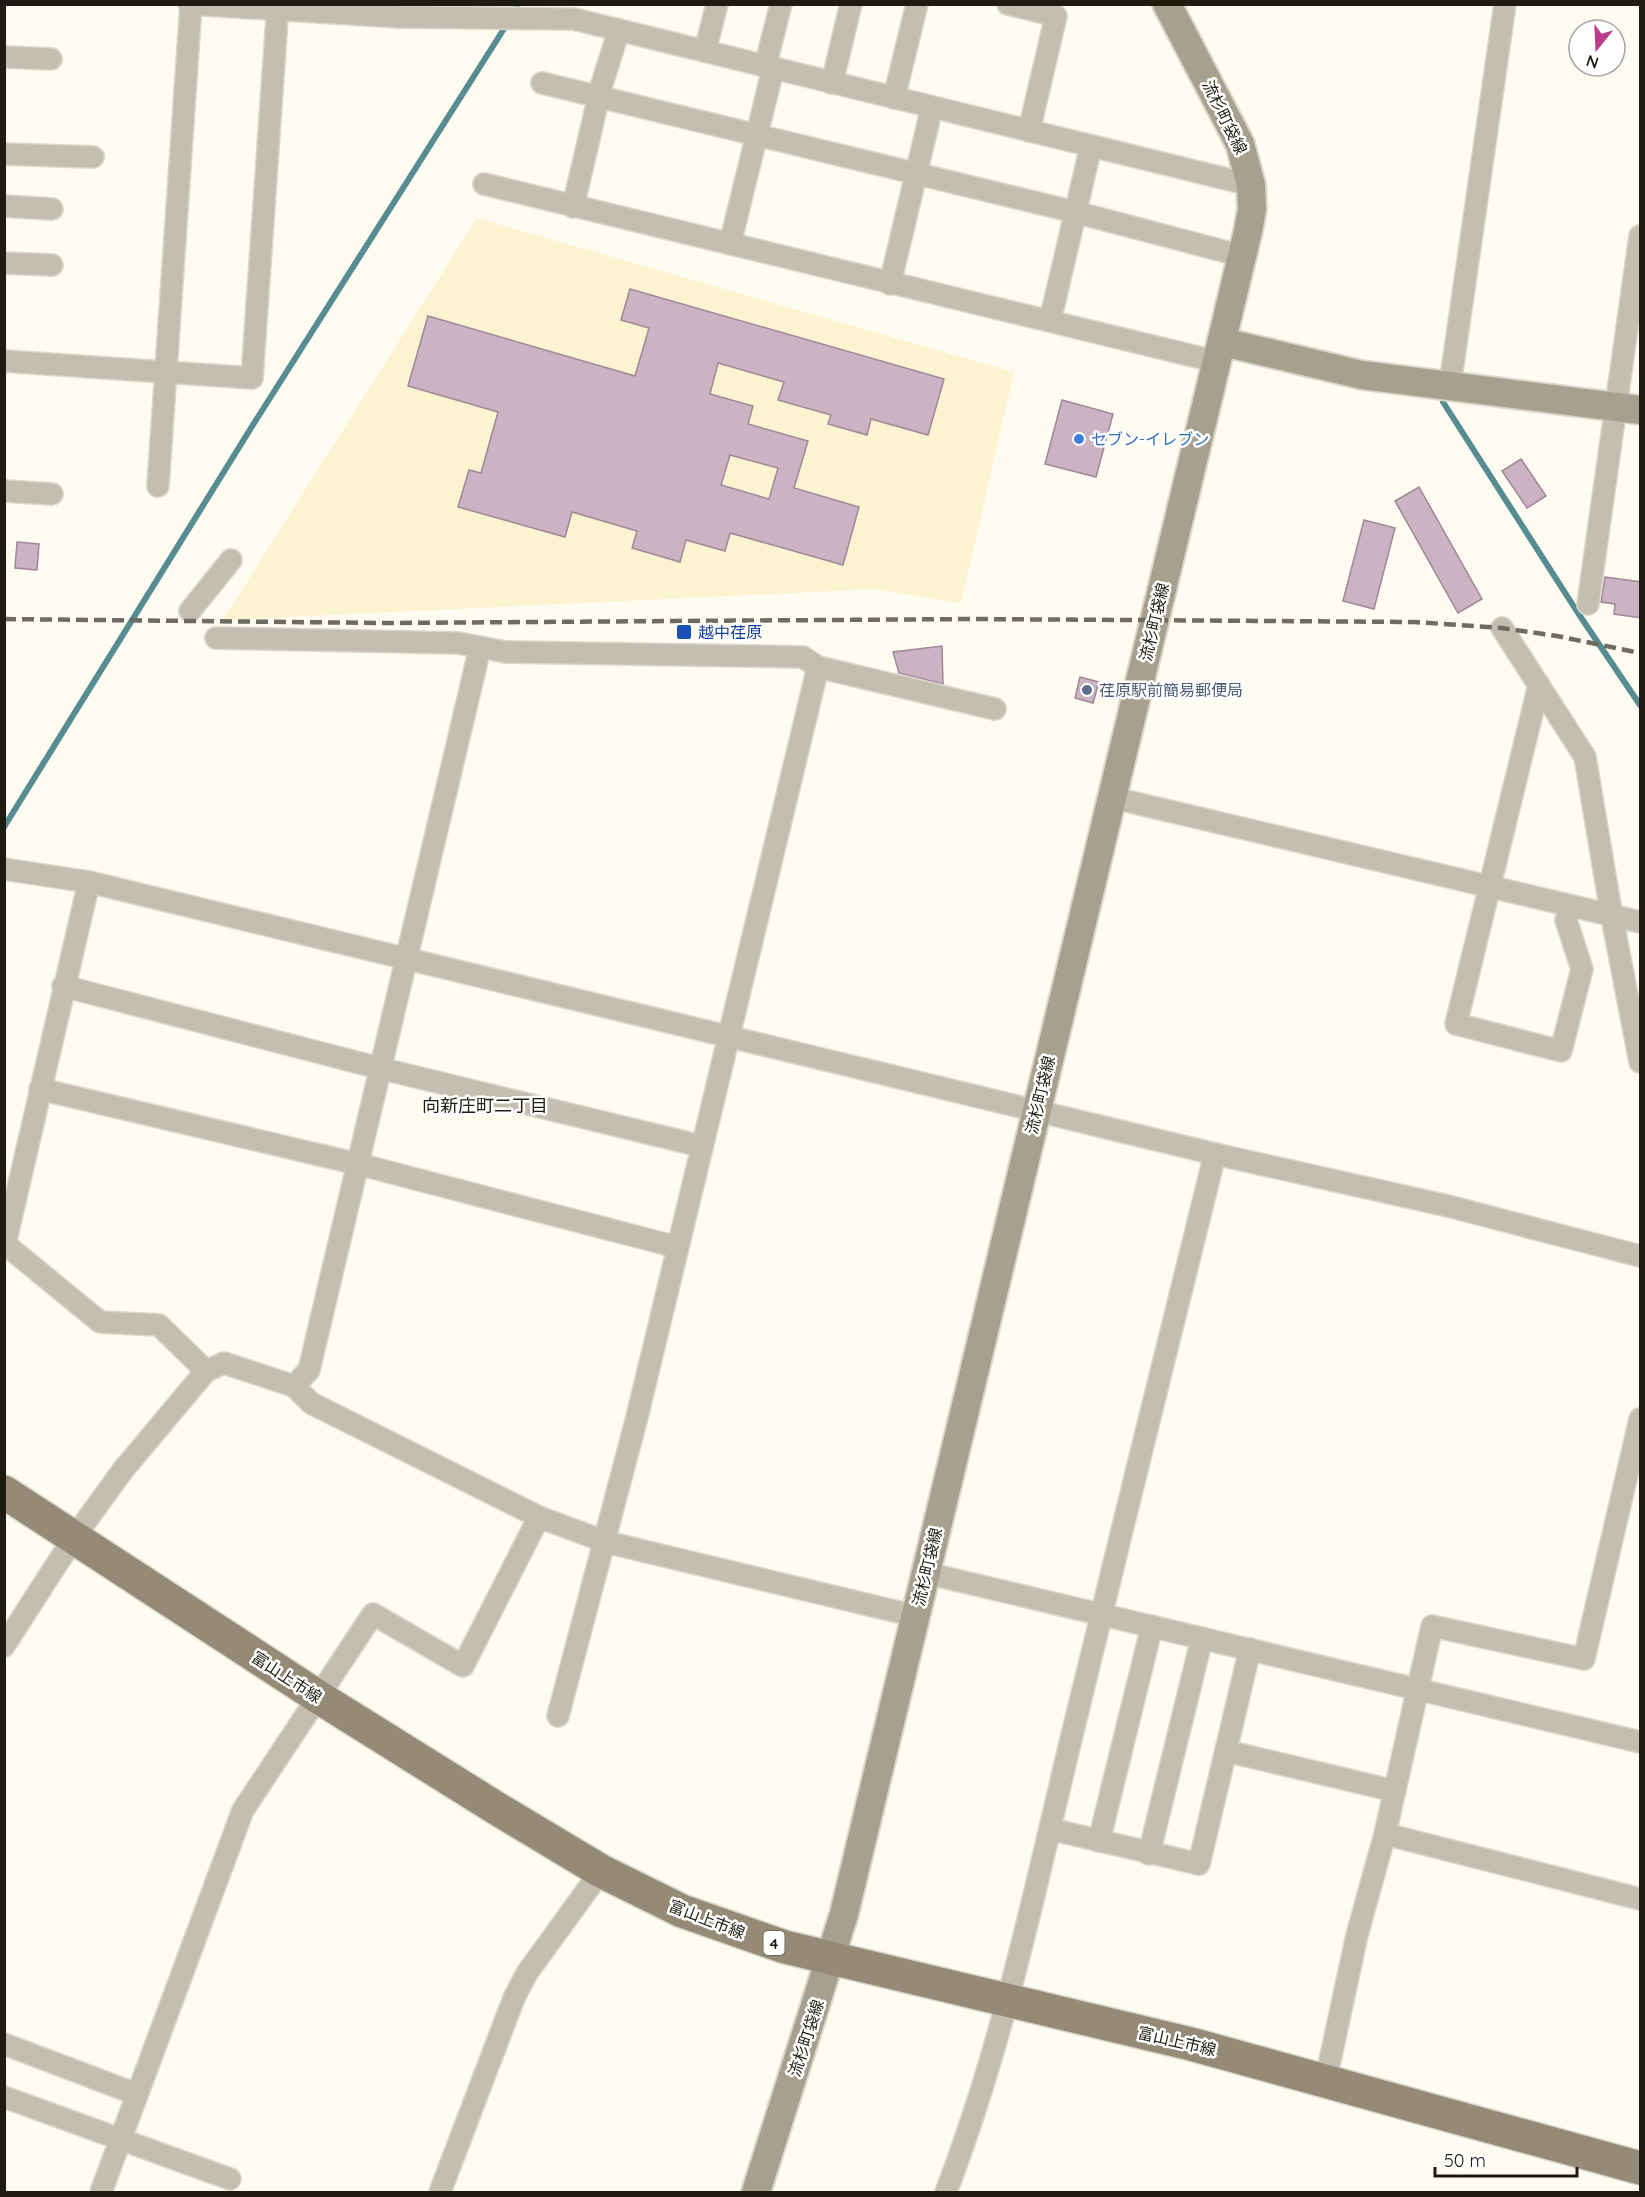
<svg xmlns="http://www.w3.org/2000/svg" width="1645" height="2197" font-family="Quicksand,'Noto Sans JP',sans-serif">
  <rect width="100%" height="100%" fill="#fefbf0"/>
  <path fill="#fcf3d0" d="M477,218L1014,372L961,603L876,589L223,620Z"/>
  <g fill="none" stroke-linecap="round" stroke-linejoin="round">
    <g stroke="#578d92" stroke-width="6">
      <path d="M512,15L518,4"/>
      <path d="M1443,402L1578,613L1640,705"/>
      <path d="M4,827L251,428L507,24"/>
    </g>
  </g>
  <g fill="#ccb3c4" stroke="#9f8798" stroke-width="1.5" fill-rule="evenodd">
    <path d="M630,289L944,379L928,435L871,419L867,435L828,424L831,415L778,400L784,382L718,363L710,394L753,406L748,424L808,441L794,488L859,507L843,565L730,533L725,551L686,540L680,562L632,548L637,531L572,512L565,537L458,507L469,470L481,473L498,412L408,386L428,316L635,376L649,328L621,320ZM730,455L778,468L769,499L721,485Z"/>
    <path d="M1062,400L1113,414L1096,477L1045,464Z"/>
    <path d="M1521,459L1546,496L1527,508L1502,471Z"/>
    <path d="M1419,487L1482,599L1458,613L1395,501Z"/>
    <path d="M1364,520L1395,528L1374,609L1343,601Z"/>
    <path d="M17,542L39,544L37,570L15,568Z"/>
    <path d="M1605,577L1641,582V618L1614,614L1615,604L1601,602Z"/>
    <path d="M942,646L943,684L899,673L893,652Z"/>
    <path d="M1080,677L1099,682L1093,703L1075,698Z"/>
  </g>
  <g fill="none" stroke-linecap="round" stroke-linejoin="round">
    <defs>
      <g id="street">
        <path d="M189,4L400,17L574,19L1251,185"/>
        <path d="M1008,4L1056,16L1029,131"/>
        <path d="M705,51L717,4"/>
        <path d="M4,57L51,59"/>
        <path d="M765,67L781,4"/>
        <path d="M542,83L1075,212L1242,256"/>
        <path d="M832,83L851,4"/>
        <path d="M894,98L917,4"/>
        <path d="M4,154L93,157"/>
        <path d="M484,184L1218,362"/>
        <path d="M4,206L52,209"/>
        <path d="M573,207L601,87L619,30"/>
        <path d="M730,244L773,69"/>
        <path d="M4,263L52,265"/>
        <path d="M890,284L932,107"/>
        <path d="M1050,321L1091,146"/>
        <path d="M4,361L252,378L278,4"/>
        <path d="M1450,385L1505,4"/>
        <path d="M158,486L191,5"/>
        <path d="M4,491L52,494"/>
        <path d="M1588,604L1640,236"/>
        <path d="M190,611L231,560"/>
        <path d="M1502,628L1585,757L1612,917L1640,1062"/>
        <path d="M216,638L458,643L506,652L803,657L818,667L995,709"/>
        <path d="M1539,685L1456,1024L1561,1051L1582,969L1566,920L1570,907"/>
        <path d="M1114,798L1640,922"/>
        <path d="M4,869L89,882L1215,1154L1448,1206L1640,1256"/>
        <path d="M89,882L5,1244L100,1322L159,1325L206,1371"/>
        <path d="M63,986L379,1068L701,1146"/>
        <path d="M40,1089L358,1164L677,1247"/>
        <path d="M294,1386L309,1370L480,648"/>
        <path d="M926,1573L1640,1742"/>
        <path d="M4,1646L73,1539L123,1470L206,1371L224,1363L294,1386L311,1403L539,1517L606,1542L915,1616"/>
        <path d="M558,1716L637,1417L818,667"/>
        <path d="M1226,1751L1395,1791"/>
        <path d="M1050,1829L1199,1864L1250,1649"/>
        <path d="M1385,1834L1640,1899"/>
        <path d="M1099,1841L1152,1626"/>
        <path d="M1149,1854L1202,1638"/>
        <path d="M4,2044L136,2094"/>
        <path d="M1326,2079L1357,1935L1385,1834L1432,1626L1584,1659L1640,1419"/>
        <path d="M4,2097L230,2179"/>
        <path d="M101,2192L243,1810L373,1614L463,1666L539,1517"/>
        <path d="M440,2192L514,1998L527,1973L601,1871"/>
        <path d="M946,2192C1003,2044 1035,1889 1072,1735C1119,1541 1167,1348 1215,1154"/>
      </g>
      <g id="secondary">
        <path d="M1223,342L1362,375L1640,410"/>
        <path d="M756,2192L844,1914L1248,231L1252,209L1251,185L1240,144L1167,4"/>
      </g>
      <path id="primary" d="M4,1492L320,1698L496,1808L601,1871L682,1911L785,1947L1191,2044L1640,2168"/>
    </defs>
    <use href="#street" stroke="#dad7cc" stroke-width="24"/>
    <use href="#secondary" stroke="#dad7cc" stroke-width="32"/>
    <use href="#primary" stroke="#dad7cc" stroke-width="36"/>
    <use href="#street" stroke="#c4beb2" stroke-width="21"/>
    <use href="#secondary" stroke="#a8a08f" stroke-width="28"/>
    <use href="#primary" stroke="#958a76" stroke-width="33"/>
    <path stroke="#6e6b61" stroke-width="4.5" stroke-dasharray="12 6" stroke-linecap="butt" d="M4,619L384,623L975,619L1414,622L1502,628L1557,636L1640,653"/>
  </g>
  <circle fill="#3f7fe0" stroke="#fff" stroke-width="2" cx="1079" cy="439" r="6"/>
  <rect fill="#1a4fb4" stroke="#fff" stroke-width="2" x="676" y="624" width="16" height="16" rx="3"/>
  <circle fill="#5c6f8a" stroke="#fff" stroke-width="2" cx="1087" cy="690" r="6"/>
  <g text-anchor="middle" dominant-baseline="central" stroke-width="5" stroke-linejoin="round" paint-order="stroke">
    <rect fill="#fff" stroke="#625f58" stroke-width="1.5" x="763.5" y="1931" width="21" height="24" rx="4.5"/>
    <g font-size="15" font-weight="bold" fill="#1e1b11">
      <text x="774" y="1943">4</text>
    </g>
    <g font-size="16" fill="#1e1b11" stroke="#fff">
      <text transform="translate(1225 117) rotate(64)">流杉町袋線</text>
      <text transform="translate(1154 622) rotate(-77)">流杉町袋線</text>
      <text transform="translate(1040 1095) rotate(-77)">流杉町袋線</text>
      <text transform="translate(927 1567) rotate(-77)">流杉町袋線</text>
      <text transform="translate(287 1677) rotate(33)">富山上市線</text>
      <text transform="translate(707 1919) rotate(21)">富山上市線</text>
      <text transform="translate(806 2038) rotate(-72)">流杉町袋線</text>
      <text transform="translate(1177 2041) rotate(13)">富山上市線</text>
    </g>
    <g font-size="16" fill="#366cbe" stroke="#fff" text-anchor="start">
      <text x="1091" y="439">セブン-イレブン</text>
    </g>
    <g font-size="16" fill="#164399" stroke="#fff" text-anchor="start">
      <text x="698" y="632">越中荏原</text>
    </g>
    <g font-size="16" fill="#4e5e75" stroke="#fff" text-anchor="start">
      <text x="1099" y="690">荏原駅前簡易郵便局</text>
    </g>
    <g font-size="18" fill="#1e1b11" stroke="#fff">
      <text x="485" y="1105">向新庄町二丁目</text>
    </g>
  </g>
  <rect width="1645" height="2197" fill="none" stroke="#1e1b11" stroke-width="12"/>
  <g transform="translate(1597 48) rotate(198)"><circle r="28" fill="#ffffff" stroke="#a5a4a0" stroke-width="1.5"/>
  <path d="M0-4.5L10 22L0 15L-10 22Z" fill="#b93c8c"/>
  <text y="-9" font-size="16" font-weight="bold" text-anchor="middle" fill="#1e1b11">N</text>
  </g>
  <path d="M1435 2167v9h142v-9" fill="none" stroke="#1e1b11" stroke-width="3"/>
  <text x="1444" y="2167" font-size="18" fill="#1e1b11" stroke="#ffffff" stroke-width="4.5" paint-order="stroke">50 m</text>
</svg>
